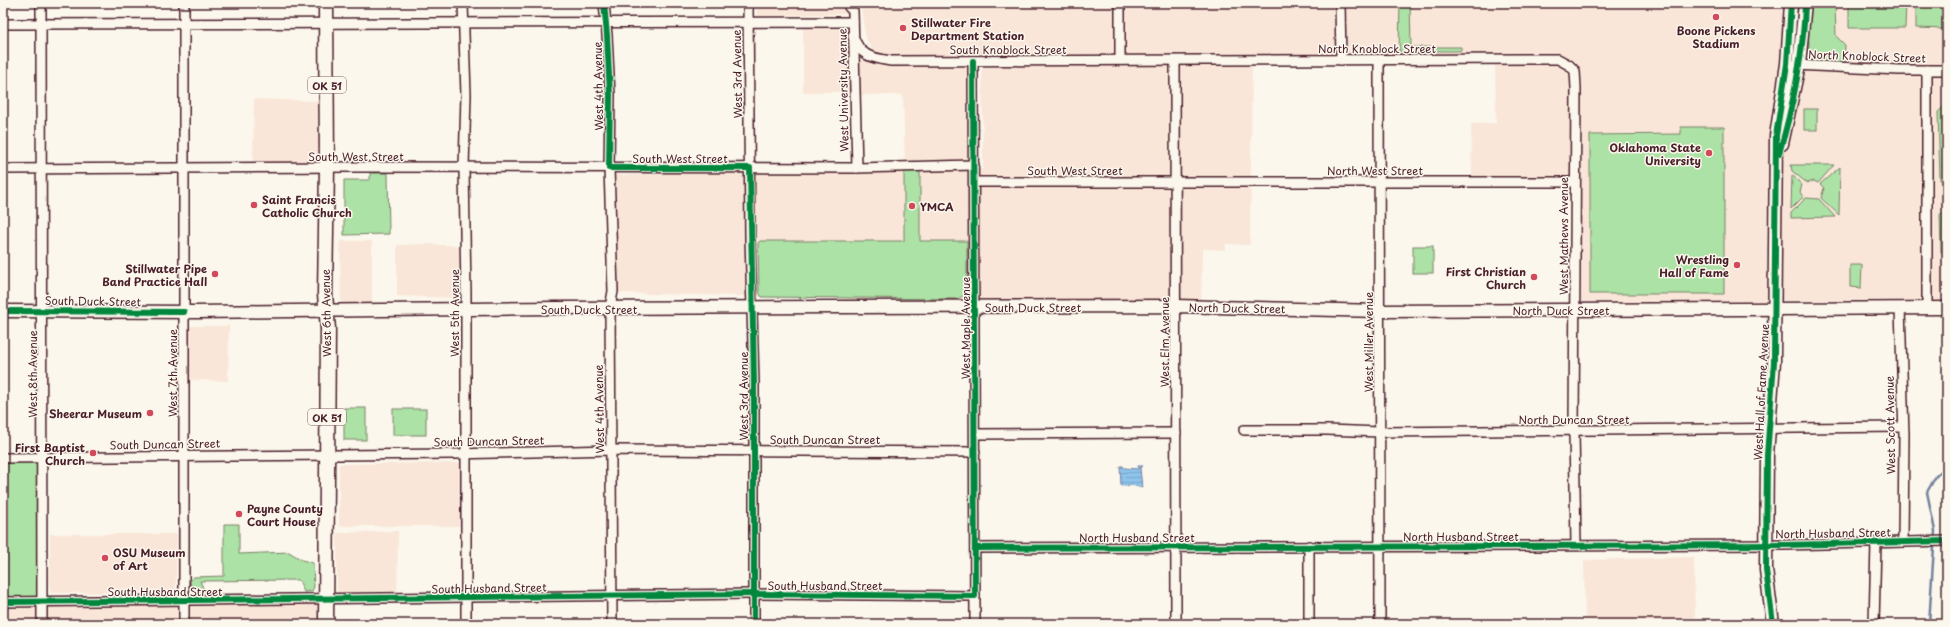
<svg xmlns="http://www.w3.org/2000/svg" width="1950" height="627" font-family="'Playpen Sans',sans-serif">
  <defs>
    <pattern id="water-rules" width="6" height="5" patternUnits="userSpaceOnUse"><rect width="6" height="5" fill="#8ec3eb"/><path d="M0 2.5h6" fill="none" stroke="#7ca7ca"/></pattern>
  </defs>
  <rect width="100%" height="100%" fill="#fbf7ec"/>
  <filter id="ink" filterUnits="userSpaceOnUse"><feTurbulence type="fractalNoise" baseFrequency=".025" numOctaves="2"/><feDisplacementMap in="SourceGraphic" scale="8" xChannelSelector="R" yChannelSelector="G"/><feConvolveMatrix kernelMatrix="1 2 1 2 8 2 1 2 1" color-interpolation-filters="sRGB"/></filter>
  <g filter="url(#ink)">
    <g fill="#f9e6d8">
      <path d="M756,3H849V14L757,16Z"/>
      <path d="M860,3H1947V300L1569,302L1571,181L1472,182L1471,124L1496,123L1495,60L881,56L872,49L866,39Z"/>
      <path d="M803,28L849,29L851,92H803Z"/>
      <path d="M1252,60L1250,245L1226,244V250L1202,249L1201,307L617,293L615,175L983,169L982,67Z"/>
      <path d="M856,61H974V165L905,166L903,95H856Z"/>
      <path d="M254,99L318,101L319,164H253Z"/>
      <path d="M340,241H372V304H341Z"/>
      <path d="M425,244L460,246V298L397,296V245Z"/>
      <path d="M190,326H229L228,381L190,380Z"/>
      <path d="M461,463L460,526H339V464Z"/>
      <path d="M398,531L397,597L337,596V533Z"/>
      <path d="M50,534H177L176,592L50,593Z"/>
      <path d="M1694,557L1695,624H1585L1584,560Z"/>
      <path d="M327,598V624H3V601Z"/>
    </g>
    <g fill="#ace2a5" stroke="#7b8068">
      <path d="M1400,3H1410L1411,47H1461V51H1399Z"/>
      <path d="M1808,3H1835L1836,36L1845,45L1844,67L1807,66L1809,53Z"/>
      <path d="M1849,3H1906L1905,28H1849Z"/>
      <path d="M1916,3H1947V29L1916,28Z"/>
      <path d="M1947,104V180H1940L1938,112Z"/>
      <rect x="1804" y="109" width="13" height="21"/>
      <path d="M1681,127H1724V294H1590V135L1681,134Z"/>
      <path d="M1791,165H1834L1818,183L1814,181L1807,183L1792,171Z"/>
      <path d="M1840,167L1839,215L1821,198L1824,188L1820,184Z"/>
      <path d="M904,171H920V241H967V293L958,299L762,297L759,293L758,243L760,241H904Z"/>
      <path d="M370,173H388L389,234L344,235V180H370Z"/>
      <path d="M1792,175L1802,185L1800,192L1803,197L1791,209Z"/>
      <path d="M1943,184H1947V252H1941L1940,214H1944Z"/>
      <path d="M1806,198L1819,199L1835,217L1791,218V213Z"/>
      <rect x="1413" y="246" width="20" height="27"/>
      <path d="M1850,265H1862L1861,288L1850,287Z"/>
      <rect x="344" y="408" width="22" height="32"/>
      <rect x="393" y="409" width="33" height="26"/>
      <rect x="3" y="459" width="38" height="143"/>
      <path d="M224,524H239V554L289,552L302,560L313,563L314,587L312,591L304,592L299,580L200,581L205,592H195L191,588L190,581L193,577L224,576Z"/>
      <rect x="131" y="620" width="36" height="4"/>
    </g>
    <path fill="url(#water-rules)" stroke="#73819e" d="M1120,466H1123L1124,468L1138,469V466H1143L1140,468L1142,488L1132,485L1121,486Z"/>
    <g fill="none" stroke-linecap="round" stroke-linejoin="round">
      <path stroke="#73819e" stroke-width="2.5" d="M1929,624L1935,531L1927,492L1936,476L1947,466"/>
      <defs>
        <g id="minor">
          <path d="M41,3L42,624"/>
          <path d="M463,3L466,95L464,168L466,294V624"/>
          <path d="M604,3L607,35L610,95L609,168L613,291L610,308L612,624"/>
          <path d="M748,3L750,237L754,383V624"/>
          <path d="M849,3V7L853,11L857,168"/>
          <path d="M1120,3V60"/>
          <path d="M1340,3L1341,60"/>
          <path d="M3,24L853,22"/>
          <path d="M853,36C860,56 871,58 891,61L1558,59L1569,65L1575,71L1576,88L1574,431L1576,545"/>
          <path d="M1379,60L1380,624"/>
          <path d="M973,61L975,624"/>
          <path d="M1175,61L1176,624"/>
          <path d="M1794,65L1899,70H1947"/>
          <path d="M3,169L356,167L857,168L974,165"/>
          <path d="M974,182H1575"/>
          <path d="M1900,308L1904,435L1903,542"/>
          <path d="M1927,308V70"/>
          <path d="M1244,430H1327L1380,432L1903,427"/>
          <path d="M975,434L1176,433"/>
          <path d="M3,458L455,454L612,450L975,452"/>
          <path d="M1309,546V624"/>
          <path d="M975,548L1785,545L1947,541"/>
          <path d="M3,602L754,594L975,596"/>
          <path d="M184,624V3"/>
          <path d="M1874,624L1876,543"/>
        </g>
        <g id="major">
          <path d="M1782,144L1799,65L1805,3"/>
          <path d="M3,311L196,312L556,308L1176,306L1380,311L1947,308"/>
          <path d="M1773,624L1766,570L1767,455L1774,362L1776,136L1787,64L1791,3"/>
        </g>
        <path id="highway" d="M326,624L328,329L325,294L327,167L326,3"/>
      </defs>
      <use href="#minor" stroke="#4a1f2b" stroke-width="12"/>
      <use href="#major" stroke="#4a1f2b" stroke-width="15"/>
      <use href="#highway" stroke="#4a1f2b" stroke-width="17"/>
      <use href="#minor" stroke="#fbf7ec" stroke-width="9"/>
      <use href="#major" stroke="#fbf7ec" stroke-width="12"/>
      <use href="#highway" stroke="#fbf7ec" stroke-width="14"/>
      <defs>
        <g id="cycleway">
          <path d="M604,3L607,35L610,95L609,168H750L754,383V624"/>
          <path d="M1779,153C1793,109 1804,49 1805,3"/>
          <path d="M3,311L184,312"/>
          <path d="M975,548L1785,545L1947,541"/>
          <path d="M3,602L754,594L975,596L973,61"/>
          <path d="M1773,624L1766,570L1767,455L1774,362L1776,136L1787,64L1791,3"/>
        </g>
      </defs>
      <use href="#cycleway" stroke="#fbf7ec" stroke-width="8"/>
      <use href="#cycleway" stroke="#00873e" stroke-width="6"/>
    </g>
  </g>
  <g fill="#d1495b" stroke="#fbf7ec" stroke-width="1.5">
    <circle cx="1716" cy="17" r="4"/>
    <circle cx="903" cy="28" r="4"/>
    <circle cx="1709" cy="153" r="4"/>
    <circle cx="254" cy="205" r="4"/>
    <circle cx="912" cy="206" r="4"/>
    <circle cx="1737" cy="265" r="4"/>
    <circle cx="215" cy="274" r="4"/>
    <circle cx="1534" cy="277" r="4"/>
    <circle cx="150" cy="413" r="4"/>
    <circle cx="93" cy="453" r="4"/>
    <circle cx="239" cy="514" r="4"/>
    <circle cx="105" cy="558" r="4"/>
  </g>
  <g text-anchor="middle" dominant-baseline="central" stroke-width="3" stroke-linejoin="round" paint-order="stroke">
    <g fill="#fbf7ec" stroke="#7f6065" stroke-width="1">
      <rect x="308" y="77" width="38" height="16" rx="3"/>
      <rect x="308" y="409" width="38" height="16" rx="3"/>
    </g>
    <g font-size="10" font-weight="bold" fill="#4a1f2b">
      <text x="327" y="85">OK 51</text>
      <text x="327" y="417">OK 51</text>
    </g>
    <g font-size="11" font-weight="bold" fill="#4a1f2b" stroke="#fbf7ec" text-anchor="end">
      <text x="911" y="22" text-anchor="start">Stillwater Fire<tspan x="911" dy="13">Department Station</tspan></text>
      <text x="1716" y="30" text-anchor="middle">Boone Pickens<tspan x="1716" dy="13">Stadium</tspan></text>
      <text x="1701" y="147">Oklahoma State<tspan x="1701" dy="13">University</tspan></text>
      <text x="262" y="199" text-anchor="start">Saint Francis<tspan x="262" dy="13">Catholic Church</tspan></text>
      <text x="920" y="206" text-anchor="start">YMCA</text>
      <text x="1729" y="259">Wrestling<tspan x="1729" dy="13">Hall of Fame</tspan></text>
      <text x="207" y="268">Stillwater Pipe<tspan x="207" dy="13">Band Practice Hall</tspan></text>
      <text x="1526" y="271">First Christian<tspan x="1526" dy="13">Church</tspan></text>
      <text x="142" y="413">Sheerar Museum</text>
      <text x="85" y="447">First Baptist<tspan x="85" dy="13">Church</tspan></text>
      <text x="247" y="508" text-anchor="start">Payne County<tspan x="247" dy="13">Court House</tspan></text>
      <text x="113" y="552" text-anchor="start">OSU Museum<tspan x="113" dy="13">of Art</tspan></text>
    </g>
    <g font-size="11" fill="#4a1f2b" stroke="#fbf7ec">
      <text x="1377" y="48">North Knoblock Street</text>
      <text x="1008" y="49">South Knoblock Street</text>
      <text transform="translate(1867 56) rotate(2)">North Knoblock Street</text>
      <text transform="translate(737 74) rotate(-91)">West 3rd Avenue</text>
      <text transform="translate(598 86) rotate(-91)">West 4th Avenue</text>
      <text transform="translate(843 90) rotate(-91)">West University Avenue</text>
      <text x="356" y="156">South West Street</text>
      <text x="680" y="158">South West Street</text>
      <text x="1075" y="170">South West Street</text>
      <text x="1375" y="170">North West Street</text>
      <text transform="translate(1563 236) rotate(-90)">West Mathews Avenue</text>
      <text transform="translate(93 301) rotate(1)">South Duck Street</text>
      <text x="1033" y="307">South Duck Street</text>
      <text transform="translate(1237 308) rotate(1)">North Duck Street</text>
      <text x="589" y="309">South Duck Street</text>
      <text x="1561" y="310">North Duck Street</text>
      <text transform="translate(326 313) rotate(-91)">West 6th Avenue</text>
      <text transform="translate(454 313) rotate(-90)">West 5th Avenue</text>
      <text transform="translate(965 328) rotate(-90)">West Maple Avenue</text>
      <text transform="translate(1164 342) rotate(-90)">West Elm Avenue</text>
      <text transform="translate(1368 342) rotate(-90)">West Miller Avenue</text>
      <text transform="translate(172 373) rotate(-90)">West 7th Avenue</text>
      <text transform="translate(32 374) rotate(-90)">West 8th Avenue</text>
      <text transform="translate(1761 392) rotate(-87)">West Hall of Fame Avenue</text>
      <text transform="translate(743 396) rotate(-90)">West 3rd Avenue</text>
      <text transform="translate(599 409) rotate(-91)">West 4th Avenue</text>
      <text x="1574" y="419">North Duncan Street</text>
      <text transform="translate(1890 425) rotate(-91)">West Scott Avenue</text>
      <text x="825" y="439">South Duncan Street</text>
      <text transform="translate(489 441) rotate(-1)">South Duncan Street</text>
      <text transform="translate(165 444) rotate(-1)">South Duncan Street</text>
      <text transform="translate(1833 533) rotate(-1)">North Husband Street</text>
      <text x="1461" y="536">North Husband Street</text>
      <text x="1137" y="537">North Husband Street</text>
      <text x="825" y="585">South Husband Street</text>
      <text transform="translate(489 588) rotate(-1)">South Husband Street</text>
      <text x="165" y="591">South Husband Street</text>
    </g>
  </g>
  <rect width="1950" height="627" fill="none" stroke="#fbf7ec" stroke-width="16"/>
  <rect x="8" y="8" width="1934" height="611" fill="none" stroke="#4a1f2b" stroke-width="1.5" filter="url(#ink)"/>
</svg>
